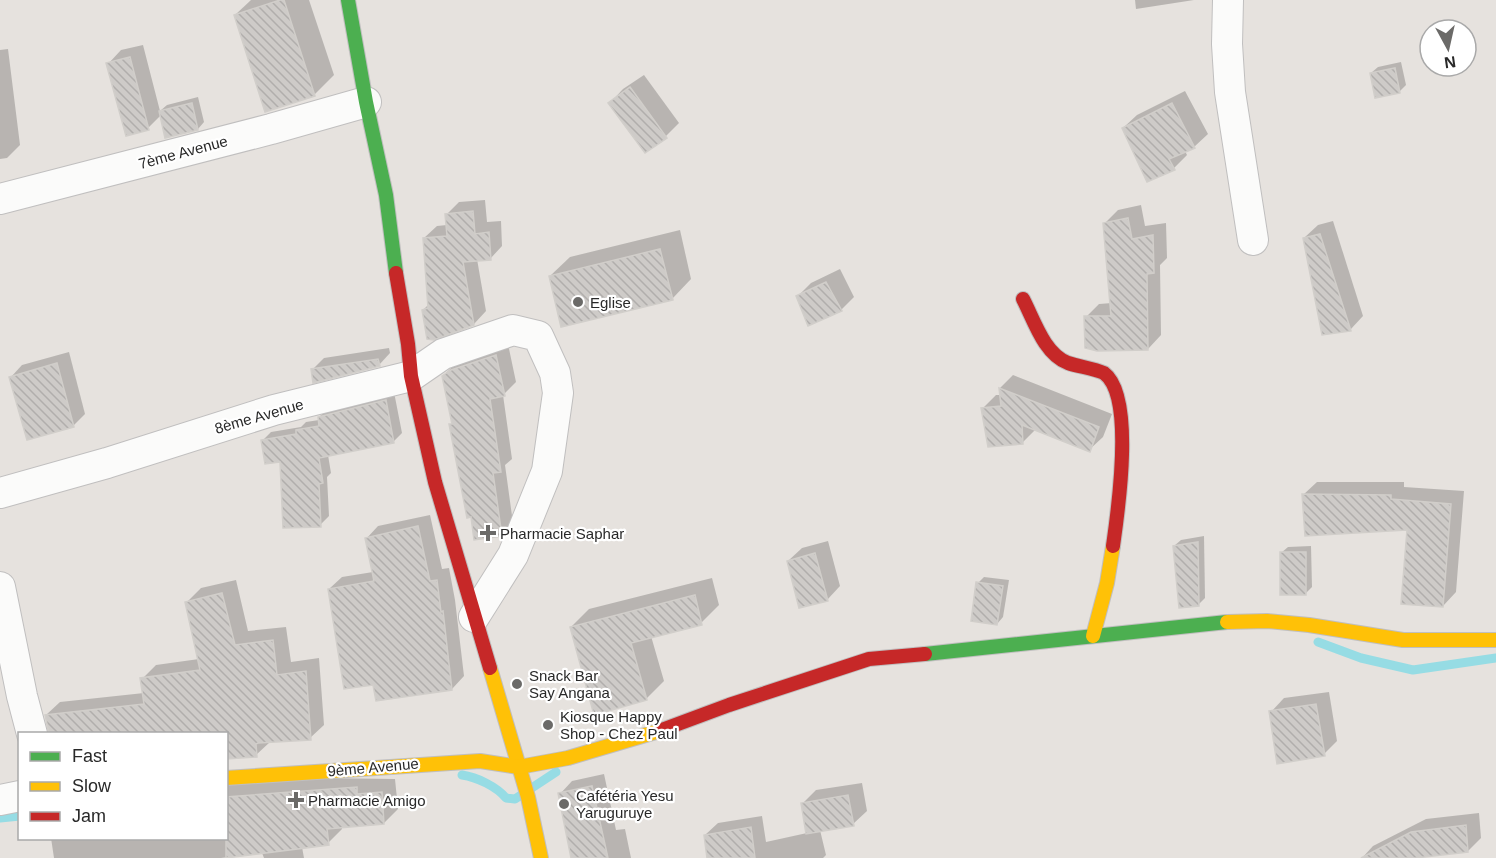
<svg xmlns="http://www.w3.org/2000/svg" width="1496" height="858" font-family="Arial,sans-serif">
  <defs>
    <pattern id="building-back-hatch" width="6" height="6" patternUnits="userSpaceOnUse" patternTransform="scale(1.5)"><rect width="6" height="6" fill="#cecbc8"/><path d="M-1 5l2 2M0 0l6 6M5-1l2 2" fill="none" stroke="#b1aeac"/></pattern>
  </defs>
  <rect width="100%" height="100%" fill="#e6e2de"/>
  <g fill="#0003">
    <path d="M251,0H309L334,75L314,95L235,15Z"/>
    <path d="M1135,0H1194L1136,9Z"/>
    <path d="M143,45L160,111L167,105L198,97L204,122L198,129L161,115L148,128L108,64L121,50Z"/>
    <path d="M8,49L20,145L7,158L0,159V50Z"/>
    <path d="M1401,62L1406,85L1399,92L1371,73L1378,67Z"/>
    <path d="M644,75L679,123L666,136L645,151L610,103L623,89Z"/>
    <path d="M1185,91L1208,134L1194,147L1185,151L1187,155L1174,168L1123,128L1137,115Z"/>
    <path d="M485,200L487,222L501,221L502,246L490,259H477L486,311L474,324L423,310L429,304L424,238L437,226L447,225L446,215L459,202Z"/>
    <path d="M1141,205L1145,226L1166,223L1167,258L1160,265L1161,335L1148,349L1086,317L1099,304L1112,303L1104,224L1118,210Z"/>
    <path d="M1333,221L1363,316L1350,330L1304,238L1318,225Z"/>
    <path d="M680,230L691,279L672,299L550,276L570,257Z"/>
    <path d="M840,269L854,297L841,310L798,296L811,283Z"/>
    <path d="M508,344L516,382L503,395L512,459L505,465L513,523L501,535L472,515L450,425L453,422L443,376L455,364Z"/>
    <path d="M389,348L390,353L379,365L312,370L324,358Z"/>
    <path d="M69,352L85,414L73,426L11,377L22,365Z"/>
    <path d="M1013,375L1112,414L1103,437L1089,450L1036,429L1023,442L982,409L996,395H1001L1000,388Z"/>
    <path d="M394,392L402,433L393,442L328,455L331,473L327,477L329,516L320,525L281,460L262,441L271,432L301,427L306,422L319,420V417L328,409Z"/>
    <path d="M1317,482H1404V487L1464,491L1456,592L1443,606L1408,528L1303,495Z"/>
    <path d="M430,515L442,569L449,568L455,600L464,676L452,689L375,683L329,589L342,577L373,572L366,539L378,526Z"/>
    <path d="M1204,536L1205,598L1198,605L1174,546L1181,540Z"/>
    <path d="M828,541L840,586L827,600L788,561L802,548Z"/>
    <path d="M1311,546L1312,587L1306,593L1281,553L1288,547Z"/>
    <path d="M984,577L1009,580L1003,617L997,624L978,583Z"/>
    <path d="M712,578L719,605L701,623L651,636L664,681L646,699L571,627L589,609Z"/>
    <path d="M236,580L248,631L286,627L291,662L319,658L324,725L310,738L270,742L256,755L226,734L46,715L60,702L144,693L142,679L156,665L199,659L187,602L201,588Z"/>
    <path d="M1329,692L1337,741L1324,754L1271,712L1284,698Z"/>
    <path d="M604,774L616,830L625,829L631,858H573L560,794L572,781Z"/>
    <path d="M226,777L395,779L398,809L384,823L342,826V829L328,843L302,847L304,858H264L262,853L221,858H54L51,838H226Z"/>
    <path d="M862,783L867,811L853,824L820,830L826,855L823,858H707L705,835L718,823L762,816L766,842L807,833L802,804L816,790Z"/>
    <path d="M1479,813L1481,838L1468,851L1413,858H1362L1373,846L1426,819Z"/>
  </g>
  <g fill="none" stroke-linecap="round" stroke-linejoin="round">
    <g stroke="#96dce4" stroke-width="9">
      <path d="M1318,642L1361,658L1413,670L1496,658"/>
      <path d="M462,775C477,777 497,787 506,798L515,799L556,772"/>
      <path d="M0,818L20,816"/>
    </g>
  </g>
  <g fill="url(#building-back-hatch)" stroke="#d1ceca" stroke-width="1.5">
    <path d="M280,0H284L315,96L265,112L234,15Z"/>
    <path d="M130,57L149,130L126,136L106,63Z"/>
    <path d="M1395,68L1400,93L1375,98L1370,73Z"/>
    <path d="M630,87L667,138L645,153L608,103Z"/>
    <path d="M192,103L198,130L165,138L159,111Z"/>
    <path d="M1172,103L1195,148L1169,159L1175,170L1147,182L1122,128Z"/>
    <path d="M473,211L475,234L489,232L491,260L463,262L474,325L434,340L427,339L422,310L428,308L423,238L447,236L445,214Z"/>
    <path d="M1128,218L1132,239L1153,235L1154,273L1147,274L1148,350L1097,351L1085,348L1084,316H1111L1103,223Z"/>
    <path d="M1320,234L1351,331L1322,335L1303,238Z"/>
    <path d="M660,249L673,300L561,327L549,276Z"/>
    <path d="M826,282L842,311L808,326L796,296Z"/>
    <path d="M496,355L505,396L490,399L501,472L493,473L502,536L474,540L471,517L467,518L449,424H452L442,376L451,370Z"/>
    <path d="M378,359L380,366L313,383L311,369Z"/>
    <path d="M57,363L74,427L27,440L9,377Z"/>
    <path d="M999,388L1099,427L1090,452L1022,425L1023,444L988,447L981,408L1001,406Z"/>
    <path d="M386,400L394,443L319,458L323,483L319,484L321,527L283,528L280,462L265,464L261,440L296,434V430L319,426L318,417Z"/>
    <path d="M1302,494L1391,495V499L1451,504L1443,607L1401,604L1407,530L1305,536Z"/>
    <path d="M418,526L430,581L437,580L441,612L443,611L452,690L376,701L373,685L344,689L328,589L374,581L365,538Z"/>
    <path d="M1198,542L1199,606L1179,608L1173,546Z"/>
    <rect x="1280" y="552" width="26" height="43"/>
    <path d="M815,553L828,601L799,608L787,561Z"/>
    <path d="M976,582L1003,586L997,625L971,621Z"/>
    <path d="M222,593L235,645L273,640L277,675L306,671L311,740L258,743L256,744L257,757L226,759V734H49L45,715L144,704L140,678L200,670L185,602Z"/>
    <path d="M695,595L702,625L631,643L647,700L594,715L570,627Z"/>
    <path d="M1316,704L1325,756L1277,764L1269,711Z"/>
    <path d="M592,786L608,858H571L558,793Z"/>
    <path d="M357,787V794L382,792L384,824L327,829L329,845L226,858V797Z"/>
    <path d="M848,795L854,826L806,834L801,803Z"/>
    <path d="M1466,825L1468,852L1416,858H1361L1411,832Z"/>
    <path d="M751,827L755,858H707L704,835Z"/>
  </g>
  <g fill="none" stroke-linecap="round" stroke-linejoin="round">
    <defs>
      <g id="street">
        <path d="M1228,0L1227,44L1230,92L1253,240"/>
        <path d="M0,199L271,129L366,102"/>
        <path d="M0,493L107,463L274,410L411,376L443,354L513,330L538,336L555,373L558,393L547,471L513,555L474,617"/>
        <path d="M0,587L22,696L32,734"/>
        <path d="M0,800L20,796"/>
      </g>
      <g id="fast">
        <path d="M348,0L366,102L386,195L396,273"/>
        <path d="M925,654L1227,622"/>
      </g>
      <g id="slow">
        <path d="M1227,622L1267,621L1309,625L1403,640H1496"/>
        <path d="M1093,636L1107,583L1113,546"/>
        <path d="M490,668L528,797L541,858"/>
        <path d="M226,778L480,761L519,767L568,758L659,731"/>
      </g>
      <g id="jam">
        <path d="M396,273L408,344L411,376L435,482L490,668"/>
        <path d="M1023,299C1034,320 1044,354 1068,363C1080,367 1093,368 1104,373C1135,396 1118,511 1113,546"/>
        <path d="M659,731L729,705L869,659L925,654"/>
      </g>
    </defs>
    <use href="#street" stroke="#c0bfbf" stroke-width="32"/>
    <use href="#fast" stroke="#c0bfbf" stroke-width="16"/>
    <use href="#slow" stroke="#c0bfbf" stroke-width="16"/>
    <use href="#jam" stroke="#c0bfbf" stroke-width="16"/>
    <use href="#street" stroke="#fbfbfa" stroke-width="30"/>
    <use href="#fast" stroke="#4caf50" stroke-width="14"/>
    <use href="#slow" stroke="#ffc107" stroke-width="14"/>
    <use href="#jam" stroke="#c62828" stroke-width="14"/>
  </g>
  <g fill="#6b6a68" stroke="#fff" stroke-width="2">
    <circle cx="578" cy="302" r="6"/>
    <path d="M485 524h6v6h6v6h-6v6h-6v-6h-6v-6h6z"/>
    <circle cx="517" cy="684" r="6"/>
    <circle cx="548" cy="725" r="6"/>
    <path d="M293 791h6v6h6v6h-6v6h-6v-6h-6v-6h6z"/>
    <circle cx="564" cy="804" r="6"/>
  </g>
  <g text-anchor="middle" dominant-baseline="central" stroke-width="4.5" stroke-linejoin="round" paint-order="stroke">
    <g font-size="15" fill="#292929" stroke="#fff">
      <text transform="translate(183 152) rotate(-15)">7ème Avenue</text>
      <text transform="translate(259 416) rotate(-16)">8ème Avenue</text>
      <text transform="translate(373 767) rotate(-5)">9ème Avenue</text>
    </g>
    <g font-size="15" fill="#292929" stroke="#fff" text-anchor="start">
      <text x="590" y="302">Eglise</text>
      <text x="500" y="533">Pharmacie Saphar</text>
      <text x="529" y="675">Snack Bar<tspan x="529" dy="17">Say Angana</tspan></text>
      <text x="560" y="716">Kiosque Happy<tspan x="560" dy="17">Shop - Chez Paul</tspan></text>
      <text x="576" y="795">Cafétéria Yesu<tspan x="576" dy="17">Yaruguruye</tspan></text>
      <text x="308" y="800">Pharmacie Amigo</text>
    </g>
  </g>
  <rect x="18" y="732" width="210" height="108" fill="#ffffff" stroke="#a9a9a9" stroke-width="1.5"/>
  <rect x="30" y="752" width="30" height="9" fill="#4caf50" stroke="#a9a9a9" stroke-width="1.5"/>
  <text x="72" y="762" font-size="18" fill="#292929">Fast</text>
  <rect x="30" y="782" width="30" height="9" fill="#ffc107" stroke="#a9a9a9" stroke-width="1.5"/>
  <text x="72" y="792" font-size="18" fill="#292929">Slow</text>
  <rect x="30" y="812" width="30" height="9" fill="#c62828" stroke="#a9a9a9" stroke-width="1.5"/>
  <text x="72" y="822" font-size="18" fill="#292929">Jam</text>
  <g transform="translate(1448 48) rotate(172)"><circle r="28" fill="#ffffff" stroke="#a9a9a9" stroke-width="1.5"/>
  <path d="M0-4.5L10 22L0 15L-10 22Z" fill="#6b6a68"/>
  <text y="-9" font-size="16" font-weight="bold" text-anchor="middle" fill="#292929">N</text>
  </g>
</svg>
